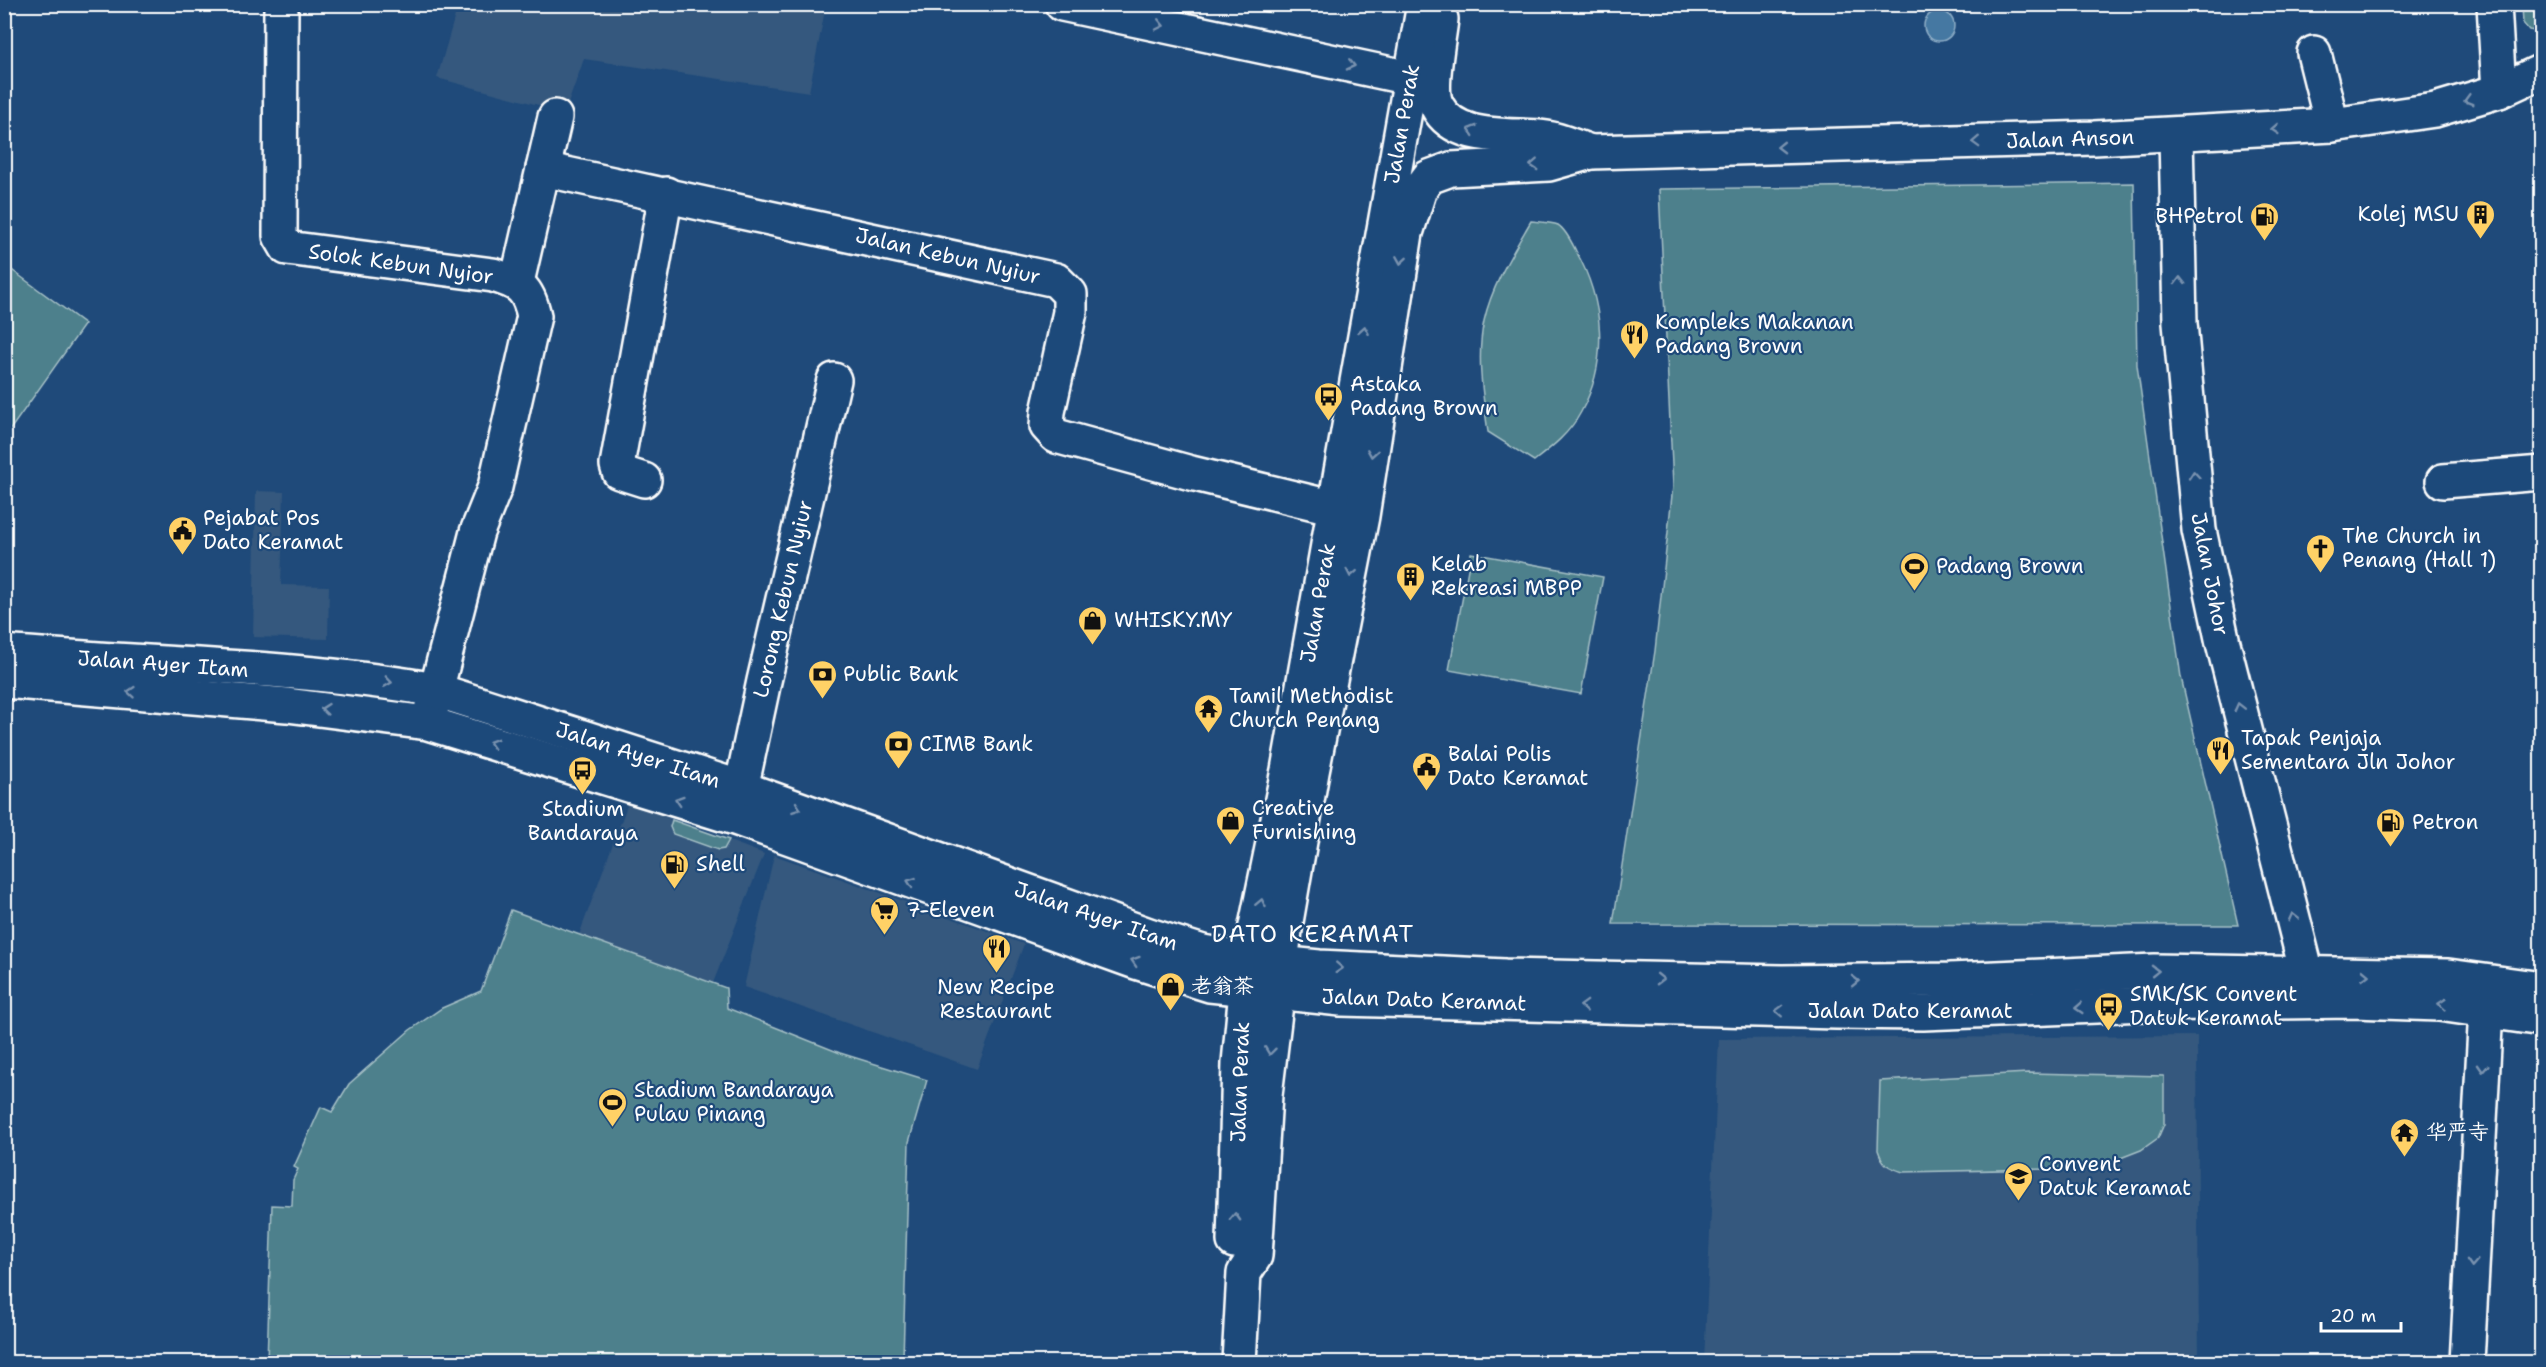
<svg xmlns="http://www.w3.org/2000/svg" width="2546" height="1367" font-family="'Shantell Sans','LXGW WenKai TC',sans-serif">
  <rect width="100%" height="100%" fill="#1f4a7a"/>
  <filter id="ink" filterUnits="userSpaceOnUse"><feTurbulence type="fractalNoise" baseFrequency=".0167" numOctaves="2"/><feDisplacementMap in="SourceGraphic" scale="12" xChannelSelector="R" yChannelSelector="G"/><feConvolveMatrix kernelMatrix="1 2 1 2 8 2 1 2 1" color-interpolation-filters="sRGB"/></filter>
  <g filter="url(#ink)">
    <g fill="#34587e">
      <path d="M458,5H826L809,92L584,59L565,112L437,78Z"/>
      <path d="M256,491L284,492L281,585L329,586L328,639L253,637Z"/>
      <path d="M628,803L764,854L713,983L579,935Z"/>
      <path d="M774,855L1024,944L977,1069L744,987Z"/>
      <path d="M2197,1036L2199,1362H1704L1719,1039Z"/>
    </g>
    <g fill="#4e808c" stroke="#a6c0c6" stroke-width="1.5">
      <path d="M1230,5H1273L1271,13Z"/>
      <path d="M2522,5H2541V32L2529,30L2523,23Z"/>
      <path d="M2134,183L2137,365L2181,677L2238,925L1613,924L1655,651L1673,486L1659,189Z"/>
      <path d="M1531,221C1538,222 1551,222 1558,225C1566,230 1572,243 1576,251C1604,301 1609,361 1581,412C1570,433 1552,447 1534,461L1488,432C1483,396 1476,357 1484,321C1492,285 1513,252 1531,221Z"/>
      <path d="M5,265L85,324L5,437Z"/>
      <path d="M1471,553L1603,577L1581,694L1449,670Z"/>
      <path d="M672,820L729,840L724,849L718,850L673,834L670,827Z"/>
      <path d="M511,910L726,988L727,1008L840,1053L927,1080L909,1142L903,1359L942,1354L943,1362H267L272,1205L292,1206L293,1180L298,1169L294,1167L321,1107L332,1112L349,1084L410,1030L442,1008L481,991Z"/>
      <path d="M2028,1073L2164,1076V1124L2158,1138L2141,1150L2095,1168L1903,1172C1888,1167 1883,1165 1878,1150L1880,1081Z"/>
    </g>
    <circle fill="#4478a2" stroke="#8faec7" stroke-width="1.5" cx="1939" cy="26" r="15"/>
    <g fill="none" stroke-linecap="round" stroke-linejoin="round">
      <defs>
        <g id="minor">
          <path d="M281,4L280,236L287,248L493,275C520,283 528,288 534,316L495,487L477,532L429,718"/>
          <path d="M1062,4L1410,78"/>
          <path d="M2494,4L2499,91"/>
          <path d="M2314,53L2332,125"/>
          <path d="M2176,135L2180,323L2199,530L2223,643L2314,1001"/>
          <path d="M543,169L1056,280L1070,294V312L1048,412L1047,426L1056,436L1191,473L1335,508L1362,512"/>
          <path d="M517,282L555,117"/>
          <path d="M644,480L619,472L617,465L666,194"/>
          <path d="M2443,481L2542,473"/>
          <path d="M735,817L764,681L834,380"/>
          <path d="M2467,1362L2486,1009"/>
        </g>
        <g id="major">
          <path d="M1441,19C1439,39 1428,89 1437,106C1456,143 1514,133 1547,138C1561,140 1577,148 1591,152"/>
          <path d="M4,652C148,665 294,665 436,690L742,788L1149,935L1203,952L1249,960L1319,967L1505,976L1782,982L1950,980L2155,971L2448,976L2542,989"/>
          <path d="M4,681L287,705L428,723L735,818L1136,962L1210,985L1341,999L1836,1012L1923,1013L2145,1004L2354,1001L2439,1004L2542,1019"/>
          <path d="M1234,1241L1239,1063L1249,960L1288,770L1424,4"/>
          <path d="M1239,1362L1244,1273L1255,1256L1265,1095L1286,922L1312,772L1362,516L1406,233L1420,189L1429,177L1451,169L1549,164L1591,152L2094,138L2332,125L2435,110L2499,91L2542,71"/>
        </g>
      </defs>
      <use href="#minor" stroke="#fff" stroke-width="38"/>
      <use href="#major" stroke="#fff" stroke-width="38"/>
      <use href="#minor" stroke="#1f4a7a" stroke-width="33"/>
      <use href="#major" stroke="#1f4a7a" stroke-width="33"/>
    </g>
    <defs><path id="oneway-chevron" d="M-2-3.5L2.5 0L-2 3.5" fill="none" stroke-width="1.6" stroke-linecap="round" stroke-linejoin="round" transform="scale(1.5)"/></defs>
    <g stroke="#7992af">
      <use href="#oneway-chevron" transform="translate(1160 25) rotate(12)"/>
      <use href="#oneway-chevron" transform="translate(1351 65) rotate(13)"/>
      <use href="#oneway-chevron" transform="translate(2468 100) rotate(164)"/>
      <use href="#oneway-chevron" transform="translate(2275 129) rotate(176)"/>
      <use href="#oneway-chevron" transform="translate(1472 130) rotate(-162)"/>
      <use href="#oneway-chevron" transform="translate(1976 142) rotate(178)"/>
      <use href="#oneway-chevron" transform="translate(1781 147) rotate(179)"/>
      <use href="#oneway-chevron" transform="translate(1534 165) rotate(177)"/>
      <use href="#oneway-chevron" transform="translate(1401 260) rotate(99)"/>
      <use href="#oneway-chevron" transform="translate(2180 281) rotate(-91)"/>
      <use href="#oneway-chevron" transform="translate(1364 330) rotate(-80)"/>
      <use href="#oneway-chevron" transform="translate(1372 453) rotate(99)"/>
      <use href="#oneway-chevron" transform="translate(2194 475) rotate(-95)"/>
      <use href="#oneway-chevron" transform="translate(1351 573) rotate(101)"/>
      <use href="#oneway-chevron" transform="translate(388 682) rotate(8)"/>
      <use href="#oneway-chevron" transform="translate(131 692) rotate(-175)"/>
      <use href="#oneway-chevron" transform="translate(2239 707) rotate(-104)"/>
      <use href="#oneway-chevron" transform="translate(325 709) rotate(-174)"/>
      <use href="#oneway-chevron" transform="translate(493 743) rotate(-163)"/>
      <use href="#oneway-chevron" transform="translate(679 800) rotate(-162)"/>
      <use href="#oneway-chevron" transform="translate(797 808) rotate(20)"/>
      <use href="#oneway-chevron" transform="translate(911 882) rotate(-160)"/>
      <use href="#oneway-chevron" transform="translate(1261 903) rotate(-78)"/>
      <use href="#oneway-chevron" transform="translate(2293 917) rotate(-104)"/>
      <use href="#oneway-chevron" transform="translate(1135 961) rotate(-162)"/>
      <use href="#oneway-chevron" transform="translate(1339 968) rotate(3)"/>
      <use href="#oneway-chevron" transform="translate(2155 971) rotate(-1)"/>
      <use href="#oneway-chevron" transform="translate(2365 975) rotate(1)"/>
      <use href="#oneway-chevron" transform="translate(1660 979) rotate(1)"/>
      <use href="#oneway-chevron" transform="translate(1855 981) rotate(-1)"/>
      <use href="#oneway-chevron" transform="translate(2442 1004) rotate(-175)"/>
      <use href="#oneway-chevron" transform="translate(1584 1006) rotate(-178)"/>
      <use href="#oneway-chevron" transform="translate(2079 1008) rotate(176)"/>
      <use href="#oneway-chevron" transform="translate(1779 1011) rotate(-178)"/>
      <use href="#oneway-chevron" transform="translate(1270 1051) rotate(97)"/>
      <use href="#oneway-chevron" transform="translate(2483 1068) rotate(93)"/>
      <use href="#oneway-chevron" transform="translate(1235 1217) rotate(-88)"/>
      <use href="#oneway-chevron" transform="translate(2472 1263) rotate(93)"/>
    </g>
  </g>
  <defs>
    <symbol id="building-pin" viewBox="-11 -11 22 30"><path d="M0 17L-7.5 6A9.5 9.5 0 1 1 7.5 6Z" fill="#ffd166" stroke="#1f4a7a"/><path d="M-4-6H4V6H1V3H-1V6H-4ZM-2.5-4.3h1.7v1.8h-1.7ZM.8-4.3h1.7v1.8H.8ZM-2.5-1h1.7V.8h-1.7ZM.8-1h1.7V.8H.8Z" fill="#111"/></symbol>
    <symbol id="fuel-pin" viewBox="-11 -11 22 30"><path d="M0 17L-7.5 6A9.5 9.5 0 1 1 7.5 6Z" fill="#ffd166" stroke="#1f4a7a"/><path d="M-5.5-6h7V0h2V4h1.3V-2.5L3-4.5l.8-.8L6-3V5H2.5V1h-1V6h-7ZM-4.2-4.7v3.2H.2V-4.7Z" fill="#111"/></symbol>
    <symbol id="restaurant-pin" viewBox="-11 -11 22 30"><path d="M0 17L-7.5 6A9.5 9.5 0 1 1 7.5 6Z" fill="#ffd166" stroke="#1f4a7a"/><path d="M-5-6h1v4h1v-4h1v4h1v-4h1v5L-1.5 .5V6h-2V.5L-5-1ZM5-6V6H3V1.5H1.5Q1.5-4 5-6Z" fill="#111"/></symbol>
    <symbol id="bus-pin" viewBox="-11 -11 22 30"><path d="M0 17L-7.5 6A9.5 9.5 0 1 1 7.5 6Z" fill="#ffd166" stroke="#1f4a7a"/><path d="M-5-6H5V4H4V6H2V4H-2V6H-4V4H-5ZM-3.5-4V0h7V-4ZM-3.5 1.2v1.5H-2V1.2ZM2 1.2v1.5H3.5V1.2Z" fill="#111"/></symbol>
    <symbol id="civic-pin" viewBox="-11 -11 22 30"><path d="M0 17L-7.5 6A9.5 9.5 0 1 1 7.5 6Z" fill="#ffd166" stroke="#1f4a7a"/><path d="M-.6-6.5H3V-4.5H.6V-3L4-1V1h2V6H-6V1h2V-1L-.6-3ZM-1.2 2.5V6h2.4V2.5Z" fill="#111"/></symbol>
    <symbol id="church-pin" viewBox="-11 -11 22 30"><path d="M0 17L-7.5 6A9.5 9.5 0 1 1 7.5 6Z" fill="#ffd166" stroke="#1f4a7a"/><path d="M-1.2-6h2.4v3.5h3.3v2.4h-3.3V6h-2.4V-.1h-3.3v-2.4h3.3Z" fill="#111"/></symbol>
    <symbol id="stadium-pin" viewBox="-11 -11 22 30"><path d="M0 17L-7.5 6A9.5 9.5 0 1 1 7.5 6Z" fill="#ffd166" stroke="#1f4a7a"/><path d="M0-5a6.5 5 0 1 0 0 10a6.5 5 0 1 0 0-10ZM-3.5-1.8h7v3.6h-7Z" fill="#111"/></symbol>
    <symbol id="shop-pin" viewBox="-11 -11 22 30"><path d="M0 17L-7.5 6A9.5 9.5 0 1 1 7.5 6Z" fill="#ffd166" stroke="#1f4a7a"/><path d="M-5-2.5h2.3a2.7 3.5 0 0 1 5.4 0H5L5.5 6h-11ZM-1.5-2.5h3a1.5 2.3 0 0 0-3 0Z" fill="#111"/></symbol>
    <symbol id="bank-pin" viewBox="-11 -11 22 30"><path d="M0 17L-7.5 6A9.5 9.5 0 1 1 7.5 6Z" fill="#ffd166" stroke="#1f4a7a"/><path d="M-6-4H6V4H-6ZM0-2.3a2.3 2.3 0 1 0 0 4.6a2.3 2.3 0 1 0 0-4.6Z" fill="#111"/></symbol>
    <symbol id="temple-pin" viewBox="-11 -11 22 30"><path d="M0 17L-7.5 6A9.5 9.5 0 1 1 7.5 6Z" fill="#ffd166" stroke="#1f4a7a"/><path d="M0-6L5-2H3V0L6.5 2.5H4V6H1.5V3h-3V6H-4V2.5H-6.5L-3 0V-2H-5Z" fill="#111"/></symbol>
    <symbol id="supermarket-pin" viewBox="-11 -11 22 30"><path d="M0 17L-7.5 6A9.5 9.5 0 1 1 7.5 6Z" fill="#ffd166" stroke="#1f4a7a"/><path d="M-6-5.5h2.5l.6 2H6L4.5 2H-2.5L-4.4-4H-6ZM-1.5 3.2a1.3 1.3 0 1 0 .1 0ZM3 3.2a1.3 1.3 0 1 0 .1 0Z" fill="#111"/></symbol>
    <symbol id="school-pin" viewBox="-11 -11 22 30"><path d="M0 17L-7.5 6A9.5 9.5 0 1 1 7.5 6Z" fill="#ffd166" stroke="#1f4a7a"/><path d="M0-5L7-2L0 1L-7-2ZM-4 1L0 2.5L4 1V4Q0 6-4 4Z" fill="#111"/></symbol>
  </defs>
  <g fill-rule="evenodd">
    <use href="#building-pin" x="2464" y="198" width="33" height="45"/>
    <use href="#fuel-pin" x="2248" y="200" width="33" height="45"/>
    <use href="#restaurant-pin" x="1618" y="318" width="33" height="45"/>
    <use href="#bus-pin" x="1312" y="380" width="33" height="45"/>
    <use href="#civic-pin" x="166" y="514" width="33" height="45"/>
    <use href="#church-pin" x="2304" y="532" width="33" height="45"/>
    <use href="#stadium-pin" x="1898" y="550" width="33" height="45"/>
    <use href="#building-pin" x="1394" y="560" width="33" height="45"/>
    <use href="#shop-pin" x="1076" y="604" width="33" height="45"/>
    <use href="#bank-pin" x="806" y="658" width="33" height="45"/>
    <use href="#temple-pin" x="1192" y="692" width="33" height="45"/>
    <use href="#bank-pin" x="882" y="728" width="33" height="45"/>
    <use href="#restaurant-pin" x="2204" y="734" width="33" height="45"/>
    <use href="#civic-pin" x="1410" y="750" width="33" height="45"/>
    <use href="#bus-pin" x="566" y="754" width="33" height="45"/>
    <use href="#shop-pin" x="1214" y="804" width="33" height="45"/>
    <use href="#fuel-pin" x="2374" y="806" width="33" height="45"/>
    <use href="#fuel-pin" x="658" y="848" width="33" height="45"/>
    <use href="#supermarket-pin" x="868" y="894" width="33" height="45"/>
    <use href="#restaurant-pin" x="980" y="932" width="33" height="45"/>
    <use href="#shop-pin" x="1154" y="970" width="33" height="45"/>
    <use href="#bus-pin" x="2092" y="990" width="33" height="45"/>
    <use href="#stadium-pin" x="596" y="1086" width="33" height="45"/>
    <use href="#temple-pin" x="2388" y="1116" width="33" height="45"/>
    <use href="#school-pin" x="2002" y="1160" width="33" height="45"/>
  </g>
  <g text-anchor="middle" dominant-baseline="central" stroke-width="4.5" stroke-linejoin="round" paint-order="stroke">
    <g font-size="21" fill="#fff" stroke="#1f4a7a">
      <text transform="translate(1402 124) rotate(-80)">Jalan Perak</text>
      <text transform="translate(2070 139) rotate(-2)">Jalan Anson</text>
      <text transform="translate(948 256) rotate(13)">Jalan Kebun Nyiur</text>
      <text transform="translate(401 264) rotate(8)">Solok Kebun Nyior</text>
      <text transform="translate(2210 574) rotate(79)">Jalan Johor</text>
      <text transform="translate(783 599) rotate(-77)">Lorong Kebun Nyiur</text>
      <text transform="translate(1318 603) rotate(-80)">Jalan Perak</text>
      <text transform="translate(163 664) rotate(4)">Jalan Ayer Itam</text>
      <text transform="translate(638 755) rotate(18)">Jalan Ayer Itam</text>
      <text transform="translate(1096 916) rotate(19)">Jalan Ayer Itam</text>
      <text transform="translate(1424 1000) rotate(2)">Jalan Dato Keramat</text>
      <text x="1910" y="1011">Jalan Dato Keramat</text>
      <text transform="translate(1240 1082) rotate(-88)">Jalan Perak</text>
    </g>
    <g font-size="21" fill="#fff" stroke="#1f4a7a" text-anchor="start">
      <text x="2459" y="214" text-anchor="end">Kolej MSU</text>
      <text x="2243" y="216" text-anchor="end">BHPetrol</text>
      <text x="1655" y="322">Kompleks Makanan<tspan x="1655" dy="24">Padang Brown</tspan></text>
      <text x="1350" y="384">Astaka<tspan x="1350" dy="24">Padang Brown</tspan></text>
      <text x="203" y="518">Pejabat Pos<tspan x="203" dy="24">Dato Keramat</tspan></text>
      <text x="2342" y="536">The Church in<tspan x="2342" dy="24">Penang (Hall 1)</tspan></text>
      <text x="1431" y="564">Kelab<tspan x="1431" dy="24">Rekreasi MBPP</tspan></text>
      <text x="1936" y="566">Padang Brown</text>
      <text x="1114" y="620">WHISKY.MY</text>
      <text x="843" y="674">Public Bank</text>
      <text x="1229" y="696">Tamil Methodist<tspan x="1229" dy="24">Church Penang</tspan></text>
      <text x="2241" y="738">Tapak Penjaja<tspan x="2241" dy="24">Sementara Jln Johor</tspan></text>
      <text x="919" y="744">CIMB Bank</text>
      <text x="1448" y="754">Balai Polis<tspan x="1448" dy="24">Dato Keramat</tspan></text>
      <text x="1252" y="808">Creative<tspan x="1252" dy="24">Furnishing</tspan></text>
      <text x="583" y="809" text-anchor="middle">Stadium<tspan x="583" dy="24">Bandaraya</tspan></text>
      <text x="2412" y="822">Petron</text>
      <text x="696" y="864">Shell</text>
      <text x="906" y="910">7-Eleven</text>
      <text x="1191" y="986">老翁茶</text>
      <text x="996" y="987" text-anchor="middle">New Recipe<tspan x="996" dy="24">Restaurant</tspan></text>
      <text x="2130" y="994">SMK/SK Convent<tspan x="2130" dy="24">Datuk Keramat</tspan></text>
      <text x="634" y="1090">Stadium Bandaraya<tspan x="634" dy="24">Pulau Pinang</tspan></text>
      <text x="2426" y="1132">华严寺</text>
      <text x="2039" y="1164">Convent<tspan x="2039" dy="24">Datuk Keramat</tspan></text>
    </g>
    <g font-size="24" letter-spacing="1.5" fill="#fff" stroke="#1f4a7a">
      <text x="1313" y="934">DATO KERAMAT</text>
    </g>
  </g>
  <rect width="2546" height="1367" fill="none" stroke="#1f4a7a" stroke-width="24"/>
  <rect x="12" y="12" width="2522" height="1343" fill="none" stroke="#fff" stroke-width="2" filter="url(#ink)"/>
  <path d="M2321 1322v9h80v-9" fill="none" stroke="#ffffff" stroke-width="3"/>
  <text x="2330" y="1322" font-size="18" fill="#ffffff" stroke="#1f4a7a" stroke-width="4.5" paint-order="stroke">20 m</text>
</svg>
